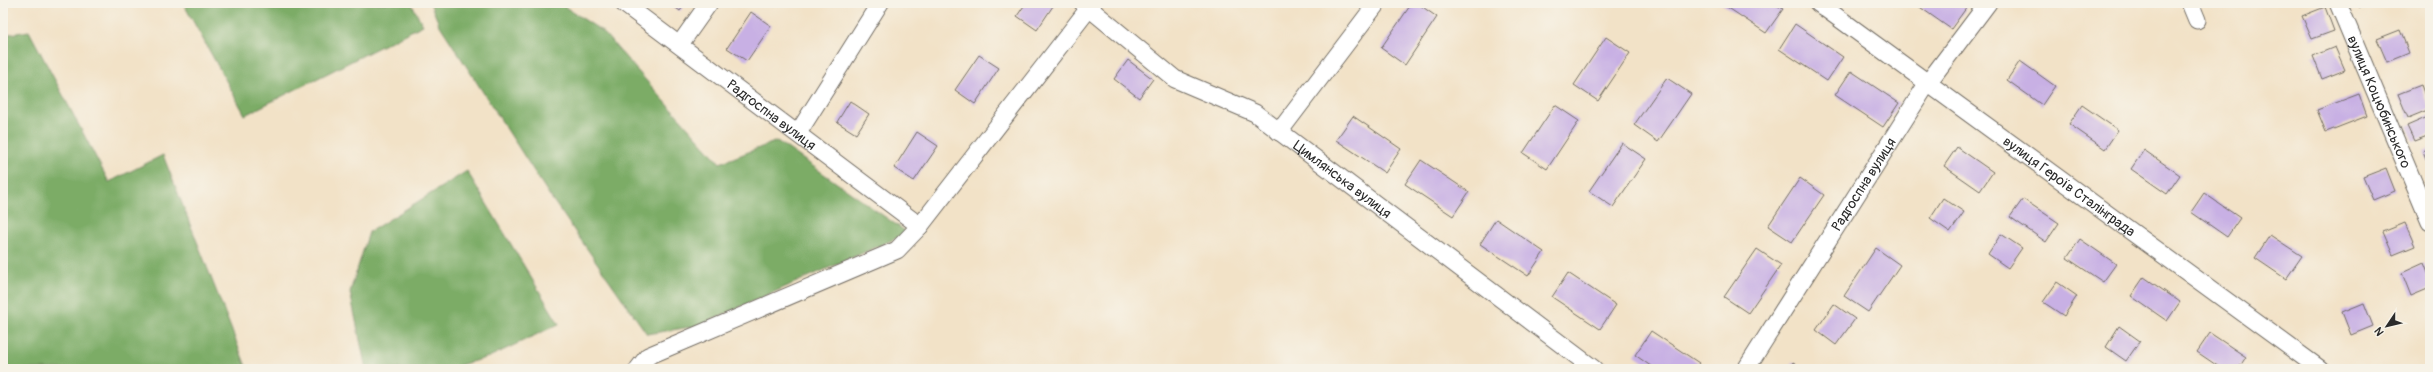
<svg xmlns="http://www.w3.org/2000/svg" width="2433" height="372" font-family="Pangolin,sans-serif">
  <rect width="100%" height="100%" fill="#f7f3e8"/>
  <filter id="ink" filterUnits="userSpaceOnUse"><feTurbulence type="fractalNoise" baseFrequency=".025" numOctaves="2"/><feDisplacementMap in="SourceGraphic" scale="8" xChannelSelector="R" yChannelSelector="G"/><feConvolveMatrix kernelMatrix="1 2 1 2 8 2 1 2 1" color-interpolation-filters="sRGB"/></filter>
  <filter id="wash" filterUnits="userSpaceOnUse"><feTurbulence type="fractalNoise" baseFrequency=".012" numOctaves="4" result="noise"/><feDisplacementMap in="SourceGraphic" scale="16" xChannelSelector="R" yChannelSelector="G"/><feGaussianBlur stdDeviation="0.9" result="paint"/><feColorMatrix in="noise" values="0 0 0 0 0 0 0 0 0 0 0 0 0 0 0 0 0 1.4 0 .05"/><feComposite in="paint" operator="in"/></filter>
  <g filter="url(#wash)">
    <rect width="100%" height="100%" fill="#f2e2c7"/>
    <g fill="#7cac66" stroke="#546c48">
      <path d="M183,3H411L423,25L245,115Z"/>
      <path d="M430,3H559L602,31L720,163L777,141L908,233L697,326L647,334L550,196L439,24Z"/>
      <path d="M29,31L109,182L163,155L247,369H3V35Z"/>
      <path d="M467,171L559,324L489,357L446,369H366L350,292L369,232Z"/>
    </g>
    <g id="blocks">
      <g fill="#c8b0e4">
        <path d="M669,3H686L680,11Z"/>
        <path d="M1026,3H1055L1037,30L1017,16Z"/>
        <path d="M1412,3H1417L1437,17L1405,65L1381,48Z"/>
        <path d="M1721,3H1773L1783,9L1766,33Z"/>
        <path d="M1914,3H1961L1967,7L1951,29Z"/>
        <path d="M2358,3H2374L2360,8Z"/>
        <path d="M2325,7L2334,31L2312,39L2302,16Z"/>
        <path d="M751,12L771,26L747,61L727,48Z"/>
        <path d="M1795,24L1843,57L1827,81L1779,49Z"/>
        <path d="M2400,30L2409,53L2387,62L2377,39Z"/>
        <path d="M1606,37L1630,53L1598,101L1574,85Z"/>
        <path d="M2335,47L2345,70L2322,79L2313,56Z"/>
        <path d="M979,55L999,68L975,104L955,90Z"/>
        <path d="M1128,60L1153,79L1139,98L1114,79Z"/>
        <path d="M2020,61L2055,86L2042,105L2007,80Z"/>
        <path d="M1851,71L1899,103L1883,127L1835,95Z"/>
        <path d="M1667,78L1691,94L1658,142L1634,125Z"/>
        <path d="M2421,85L2430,109L2408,118L2398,94Z"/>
        <path d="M2359,94L2367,116L2326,132L2317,110Z"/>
        <path d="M850,101L869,114L856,134L837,122Z"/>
        <path d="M1555,105L1579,121L1547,169L1523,153Z"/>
        <path d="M2082,105L2118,130L2105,149L2069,124Z"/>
        <path d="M1353,116L1401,149L1385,173L1336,140Z"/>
        <path d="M2430,116V135L2414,141L2407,126Z"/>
        <path d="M917,132L938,146L914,181L894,168Z"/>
        <path d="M1622,143L1646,159L1613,207L1589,191Z"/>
        <path d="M1957,147L1993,172L1980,191L1944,166Z"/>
        <path d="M2430,148V169L2423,151Z"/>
        <path d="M2144,150L2180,175L2167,194L2131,169Z"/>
        <path d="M1421,160L1469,192L1453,216L1405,184Z"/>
        <path d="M2386,168L2395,191L2373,200L2363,177Z"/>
        <path d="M1800,178L1824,195L1792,242L1768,226Z"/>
        <path d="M2204,193L2240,218L2227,237L2191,212Z"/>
        <path d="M1943,198L1964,212L1950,232L1930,218Z"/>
        <path d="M2023,199L2059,223L2046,242L2010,217Z"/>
        <path d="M1496,219L1544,252L1528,276L1480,244Z"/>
        <path d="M2405,223L2415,246L2393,255L2383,232Z"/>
        <path d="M2001,234L2022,248L2008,268L1988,254Z"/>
        <path d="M2270,235L2302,256L2286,279L2255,258Z"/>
        <path d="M2080,239L2116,264L2103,282L2067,258Z"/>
        <path d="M1876,248L1900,265L1868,312L1844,296Z"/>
        <path d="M1757,249L1781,265L1748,313L1724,297Z"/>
        <path d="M2424,263L2430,278V288L2411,296L2402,273Z"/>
        <path d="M1568,273L1616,305L1600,329L1552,297Z"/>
        <path d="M2144,277L2180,302L2167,321L2131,296Z"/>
        <path d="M2057,282L2077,296L2064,316L2043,302Z"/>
        <path d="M2364,303L2373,326L2351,335L2342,312Z"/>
        <path d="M1834,304L1855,319L1836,345L1816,330Z"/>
        <path d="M2119,326L2140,341L2126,361L2106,347Z"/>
        <path d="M1651,331L1699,363L1695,369H1655L1635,355Z"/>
        <path d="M2210,333L2246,357L2238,369H2222L2197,352Z"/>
        <path d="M1793,362L1804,369H1788Z"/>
      </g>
    </g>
  </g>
  <g filter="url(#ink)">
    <use href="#blocks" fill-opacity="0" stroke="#716b62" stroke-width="1"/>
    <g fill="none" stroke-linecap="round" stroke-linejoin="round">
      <defs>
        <g id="minor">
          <path id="s1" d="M623,3L920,226"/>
          <path id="s2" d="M1083,3L1175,79L1255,113L1594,369"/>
          <path id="s3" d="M1818,3L2320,369"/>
          <path d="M2190,3L2197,20"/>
          <path id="s4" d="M2338,3L2430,222"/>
          <path d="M680,44L709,3"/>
          <path d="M1279,132L1377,3"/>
          <path d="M798,133L880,3"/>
          <path d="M638,369L648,356L897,250L920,226L1093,3"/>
          <path id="s5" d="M1746,369L1927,84L1988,3"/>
        </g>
      </defs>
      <use href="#minor" stroke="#716b62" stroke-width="19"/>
      <use href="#minor" stroke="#fff" stroke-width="17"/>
    </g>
  </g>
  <g text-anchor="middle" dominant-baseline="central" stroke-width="3.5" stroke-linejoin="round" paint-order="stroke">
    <g font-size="14" fill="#2b2b2b" stroke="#f7f3e8">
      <text stroke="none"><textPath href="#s4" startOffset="107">вулиця Коцюбинського</textPath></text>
      <text stroke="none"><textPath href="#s1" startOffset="186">Радгоспна вулиця</textPath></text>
      <text stroke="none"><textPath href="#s2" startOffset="316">Цимлянська вулиця</textPath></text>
      <text stroke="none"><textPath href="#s5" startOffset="219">Радгоспна вулиця</textPath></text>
      <text stroke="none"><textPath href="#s3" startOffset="311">вулиця Героїв Сталінграда</textPath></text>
    </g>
  </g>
  <rect width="2433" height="372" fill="none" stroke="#f7f3e8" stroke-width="16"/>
  <g transform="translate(2387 326) rotate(235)" stroke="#f7f3e8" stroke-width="3" paint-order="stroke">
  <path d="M0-3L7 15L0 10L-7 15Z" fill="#2b2b2b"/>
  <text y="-6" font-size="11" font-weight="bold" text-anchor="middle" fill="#2b2b2b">N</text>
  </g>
</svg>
